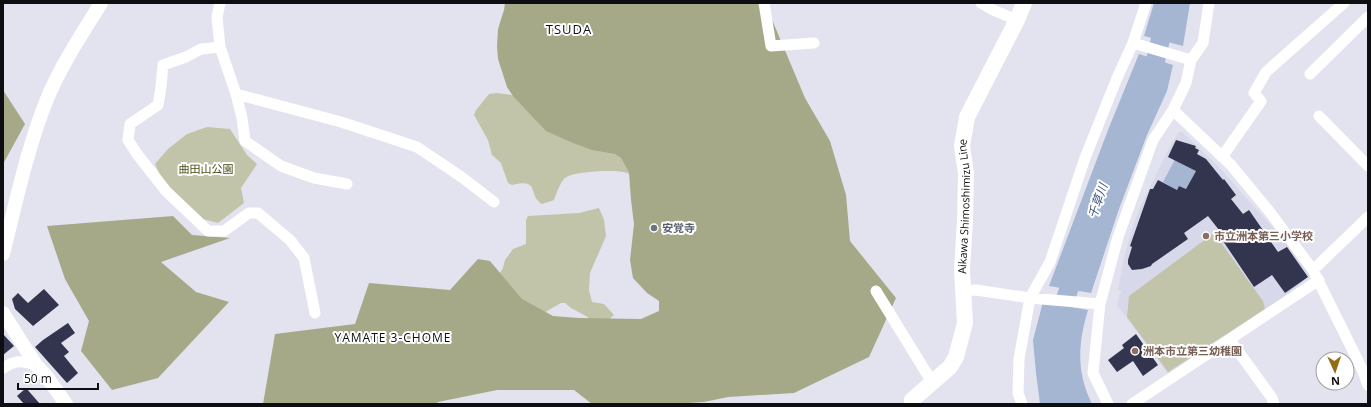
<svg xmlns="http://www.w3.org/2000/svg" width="1371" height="407" font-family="'Open Sans','Noto Sans JP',sans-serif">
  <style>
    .built { fill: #d7d9eb }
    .green { fill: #c2c4a9 }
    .forest { fill: #a6a988 }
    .water { fill: #a5b6d3 }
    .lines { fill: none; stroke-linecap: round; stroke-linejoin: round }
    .river { stroke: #a5b6d3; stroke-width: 19 }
    .building { fill: #33344e }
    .minor { stroke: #fff; stroke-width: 11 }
    .tertiary { stroke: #fff; stroke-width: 14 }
    .secondary { stroke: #fff; stroke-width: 16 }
    .worship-dot { fill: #6b7280; stroke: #fff; stroke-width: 1.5 }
    .education-dot { fill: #8d6e63; stroke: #fff; stroke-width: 1.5 }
    .labels { text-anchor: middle; stroke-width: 4; stroke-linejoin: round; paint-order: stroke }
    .park-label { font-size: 11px; fill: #4a4b13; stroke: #fff }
    .street-label { font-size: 11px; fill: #0d0e11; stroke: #fff }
    .worship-label { font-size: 11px; font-weight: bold; fill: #5b616d; stroke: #fff; text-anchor: start }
    .education-label { font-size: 11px; font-weight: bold; fill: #785e54; stroke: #fff; text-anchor: start }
    .water-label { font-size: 12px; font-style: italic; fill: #3a517b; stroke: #fff }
    .neighbourhood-label { font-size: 12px; letter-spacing: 1px; fill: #0d0e11; stroke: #fff }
    .quarter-label { font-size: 13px; letter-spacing: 1px; fill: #0d0e11; stroke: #fff }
  </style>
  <rect width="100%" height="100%" fill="#e2e3ee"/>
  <path class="built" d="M1179,132h3l35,33 83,93 11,17 -38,32 -105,67 -51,-69 4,-14 -3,-1 6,-33 13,-43 31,-64z"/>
  <path class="green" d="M497,93l94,13 46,74c-3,-2 -7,-6 -10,-7 -9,-4 -54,-2 -62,5 -4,3 -9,16 -11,22l-12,4c-15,-9 -1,-26 -30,-19l-4,-2 -7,-20 -9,-8 -4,-15 -14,-25 2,-5 13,-16z
    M207,127l23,2 17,26 10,9 -16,24 3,15 -26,20 -15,-4 -39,-36 -9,-19 13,-15 19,-15z
    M599,208l5,12 2,16 -16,37 -1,17 3,12 12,2 10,11 -14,12 -14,-11 -15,-8 -6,-5h-4l-26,15 -42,-33 10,-17 2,-8 8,-11 13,-5v-24l2,-4 51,-3z
    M1214,233l49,68 2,8 -97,63 -41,-55 2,-21z"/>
  <path class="forest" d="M505,3h260l40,95 25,43 16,54 4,46 46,57 -27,59 -75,36 -66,4 -24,5 -32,2h-80l-18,-14h-77l-59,12 -2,2h-173l12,-70 80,-10 14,-41 81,7 28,-31 12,2 32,38 31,17 26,2 62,1 18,-8v-10l-12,-8 -14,-15 -3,-18 4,-36 -3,-24 -2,-28 -8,-14 -6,-4 -23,-4 -19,-7 -27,-12 -33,-35 -6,-9 -9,-28 -1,-13 1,-17 6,-19z
    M3,90l22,34 -22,40z
    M173,216l19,19 38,3 -69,24 35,30 33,10 -71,76 -46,12 -31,-39 8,-30 -24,-42 -18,-53z"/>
  <path class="water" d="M1154,3h36l-7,43 -39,-10z
    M1139,54l34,11 -6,26 -20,44 -28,74 -28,84 -42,-7 59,-156z
    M1181,148l15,23 -10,18 -7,-3 -2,4 -14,-8z
    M1043,302l45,8c-10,33 -12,62 4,94h-52l-4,-31 -3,-33z"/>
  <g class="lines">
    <path class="river" d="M1148,83l5,-12 16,-68
      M1059,320l17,-54"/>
  </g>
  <path class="building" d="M1176,140l20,6 -1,2 4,2 -2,4 9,5 17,21 1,-1 12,16 -5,4 12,15 6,-4 29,42 9,-5 21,30 -23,16 -13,-18 -18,12 -37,-55 2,-2 -11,-14 -24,17 4,6 -36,25 -1,2 -9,3 -10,1 -4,-6v-4l4,-13 -2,-1 20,-57h3l5,-9 19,10 2,-4 7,3 10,-18 -28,-14z
    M44,289l15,16 -26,21 -18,-17 -3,-10 6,-6 10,10z
    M68,323l7,10 -14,10 8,9 -5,4 14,17 -11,10 -32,-36 8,-7z
    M3,334l11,12 -11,9z
    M1136,334l22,31 -15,11 -10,-15 -16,11 -9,-12 16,-12 -2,-3z
    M26,388l14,16h-16l-7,-8z"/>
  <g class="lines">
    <path class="minor" d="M220,3l-3,14 3,30 16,47 6,24 3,23 36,25 33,12 33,6
      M764,3l7,43 43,-3
      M981,3l12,7 24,10
      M1133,43l58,17
      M220,47l-19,2 -15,8 -23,8 -2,22 -3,18 -28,19 -2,16 9,14 29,37 42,40h16l25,-18h9l32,27 14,18 11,55
      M1310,74l58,-57
      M236,94l105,28 76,25 46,31 31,24
      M1173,110l58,55 38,46 44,59 49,99 6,16
      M1319,116l49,50
      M1222,157l39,-56 -7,-8 12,-21 78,-69
      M1313,270l55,-53
      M876,291l56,91
      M963,291l13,-1 54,8 70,6
      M1230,340l42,58 2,6
      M3,368c14,-9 18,-7 33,-3
      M1022,404l-4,-11 1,-34 11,-61 20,-36 35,-104 32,-80 16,-35 13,-40
      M1108,404l-15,-31 7,-69 18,-67 35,-97 20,-30 13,-27 5,-23 12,-17 6,-40
      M1132,404l187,-124"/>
    <path class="tertiary" d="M3,254c13,-52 24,-105 44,-155 14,-34 35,-65 54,-96
      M3,313l33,52 11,12 19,27"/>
    <path class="secondary" id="s1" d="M912,404v-4l38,-33 6,-10 9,-34 -3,-53 3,-50 1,-47 -4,-27 5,-29 50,-97 7,-17"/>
  </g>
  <circle class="worship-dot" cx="654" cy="228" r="4"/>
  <g class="education-dot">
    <circle cx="1206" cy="236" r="4"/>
    <circle cx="1135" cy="351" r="4"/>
  </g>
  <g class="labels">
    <g class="park-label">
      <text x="206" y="173">曲田山公園</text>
    </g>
    <g class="street-label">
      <text dy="4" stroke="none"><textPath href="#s1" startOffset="218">Aikawa Shimoshimizu Line</textPath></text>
    </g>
    <g class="worship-label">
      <text x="662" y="232">安覚寺</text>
    </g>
    <g class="education-label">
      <text x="1214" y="240">市立洲本第三小学校</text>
      <text x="1143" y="355">洲本市立第三幼稚園</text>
    </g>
    <g class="water-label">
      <text transform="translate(1098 201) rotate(-71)" y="4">千草川</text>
    </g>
    <g class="neighbourhood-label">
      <text x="393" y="342">YAMATE 3-CHOME</text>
    </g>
    <g class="quarter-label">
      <text x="569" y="34">TSUDA</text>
    </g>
  </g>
  <rect width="1371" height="407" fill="none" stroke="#0d0e11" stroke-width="8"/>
  <g transform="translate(1335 371) rotate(177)"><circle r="19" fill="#ffffff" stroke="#9e9fa0"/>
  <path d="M0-3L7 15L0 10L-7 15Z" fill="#956c16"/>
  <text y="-6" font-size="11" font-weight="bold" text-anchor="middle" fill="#0d0e11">N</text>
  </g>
  <path d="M18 383v6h80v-6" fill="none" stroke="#0d0e11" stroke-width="2"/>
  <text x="24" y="383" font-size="12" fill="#0d0e11" stroke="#ffffff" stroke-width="3" paint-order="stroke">50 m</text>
</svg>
